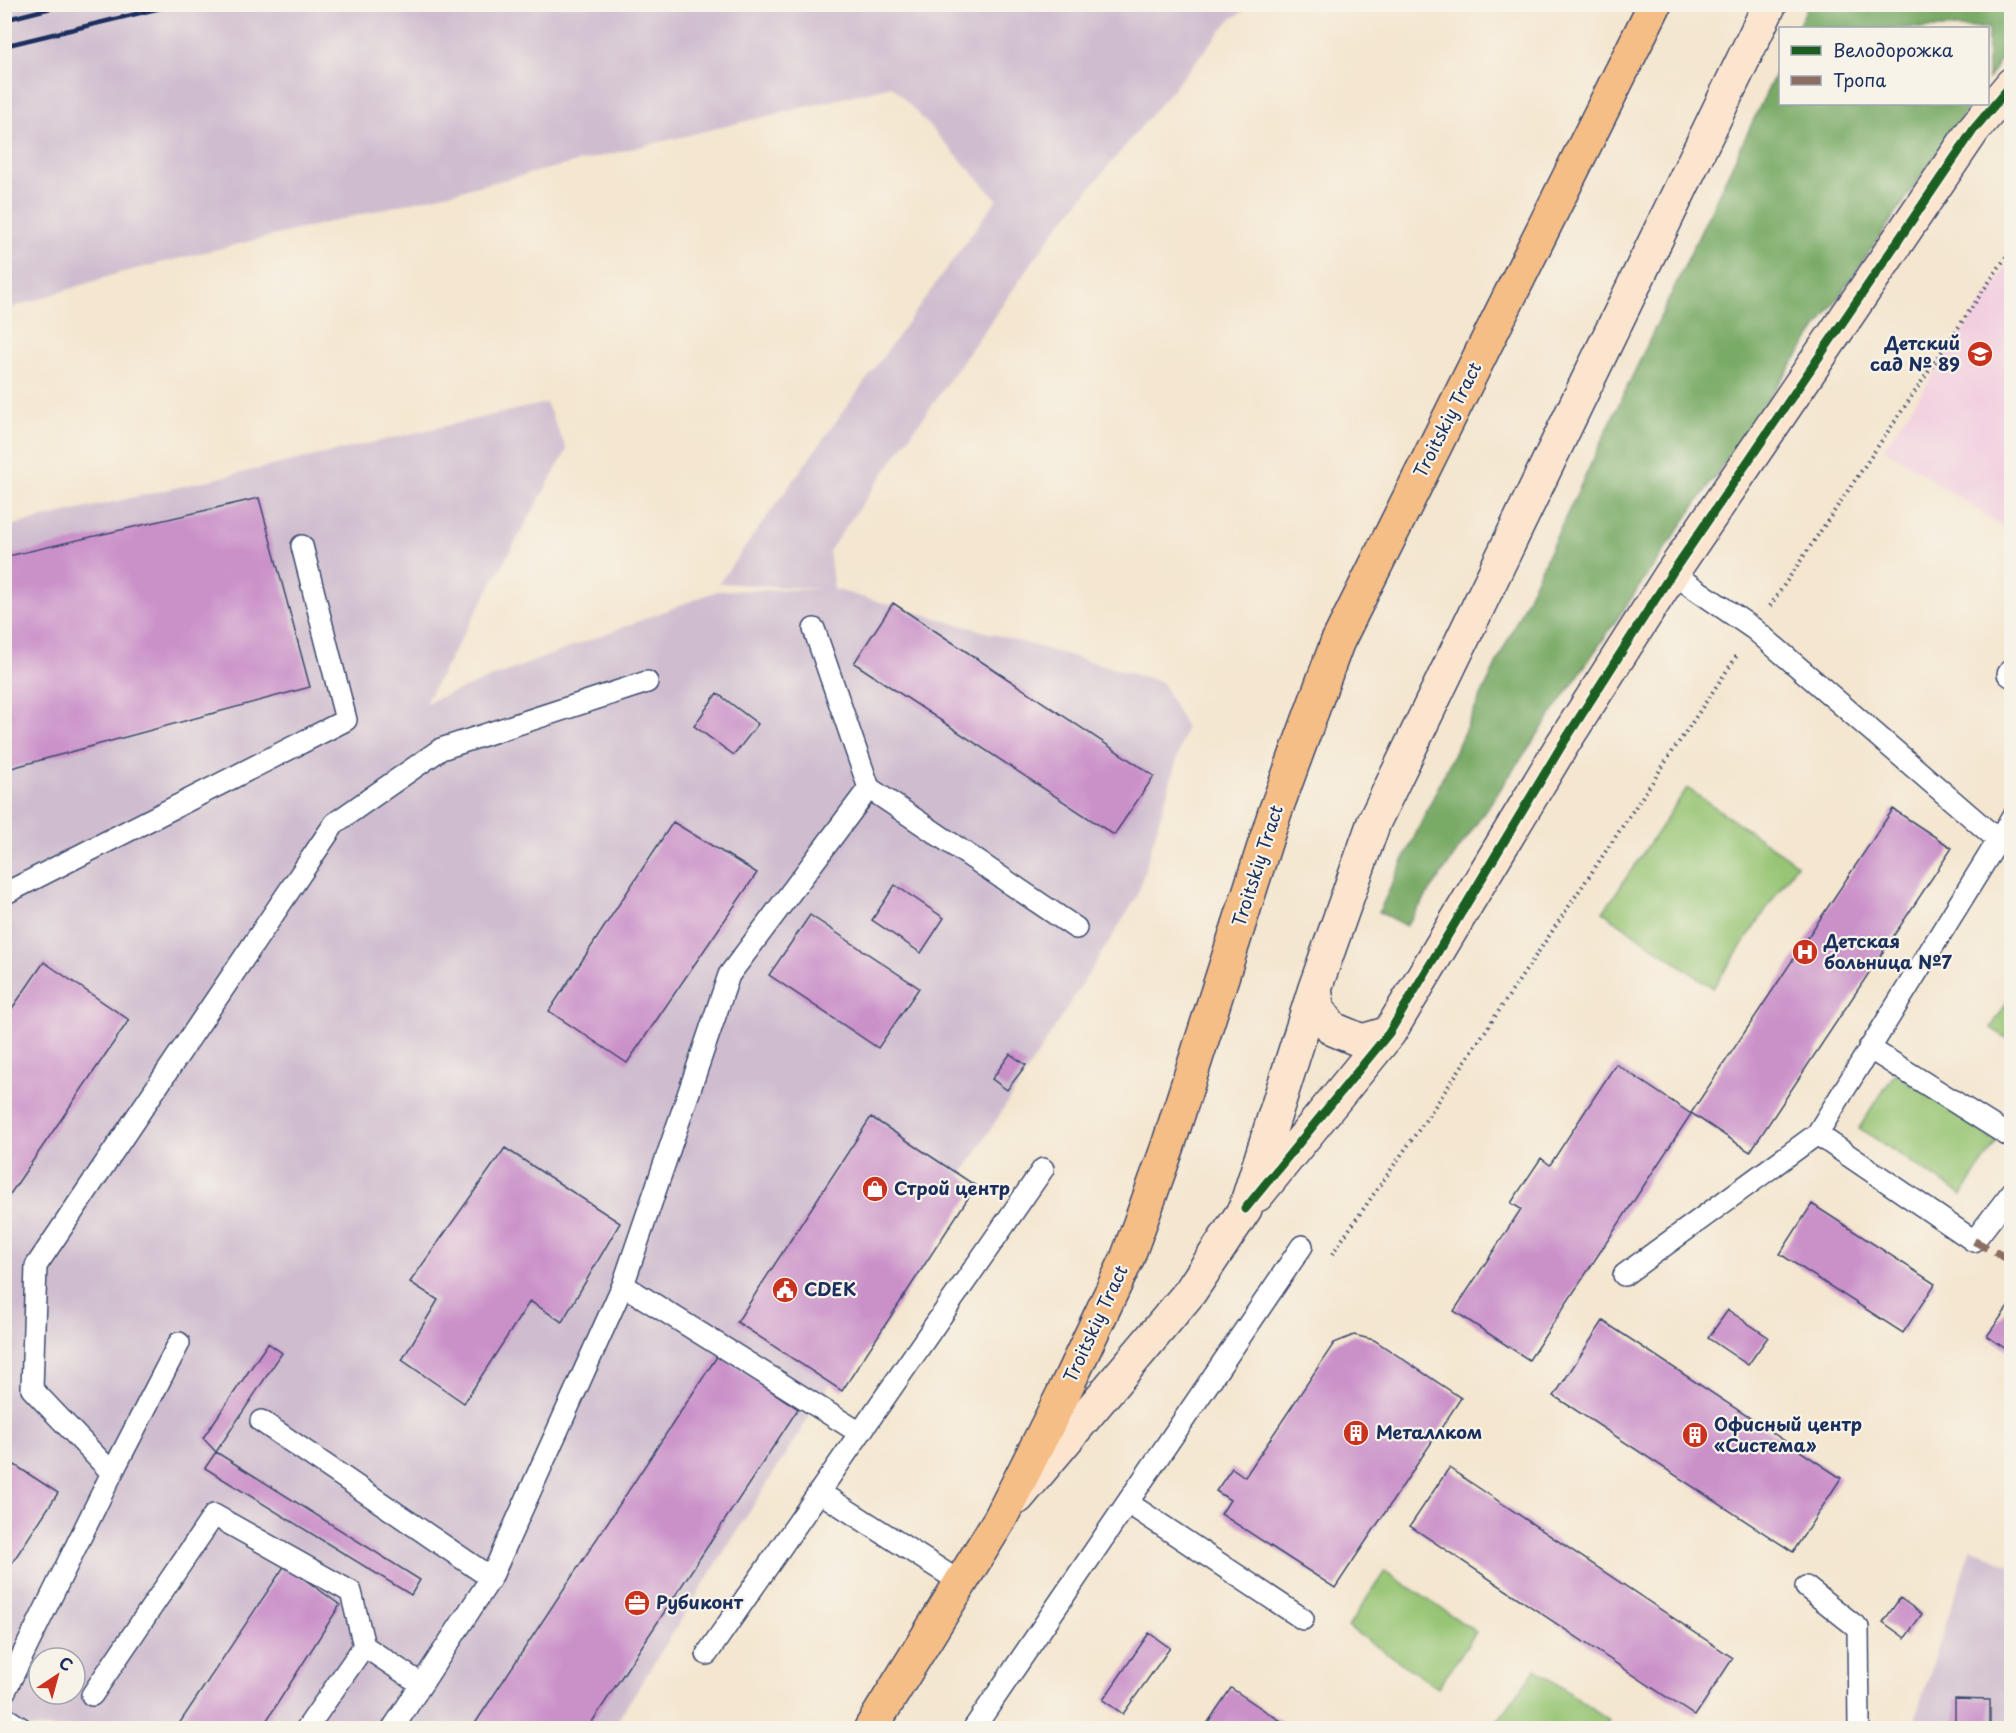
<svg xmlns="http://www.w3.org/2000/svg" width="2016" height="1733" font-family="'Playpen Sans',sans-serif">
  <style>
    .built { fill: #f2cfe0 }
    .industrial { fill: #cfbdcf; fill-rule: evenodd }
    .green { fill: #97c574; stroke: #597a69; stroke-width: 1.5 }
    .forest { fill: #79aa66; stroke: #4a6c62; stroke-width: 1.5 }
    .building { fill: #ca91c9 }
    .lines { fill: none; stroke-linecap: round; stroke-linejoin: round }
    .lane-casing { stroke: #3c4a6f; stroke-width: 24 }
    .secondary-casing { stroke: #3c4a6f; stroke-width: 36 }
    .primary-casing { stroke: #3c4a6f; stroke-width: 36 }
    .path { stroke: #3c4a6f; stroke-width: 4; stroke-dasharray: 1.5 4.5; stroke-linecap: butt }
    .lane { stroke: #fff; stroke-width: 21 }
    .secondary { stroke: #fbe5cf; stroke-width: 33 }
    .primary { stroke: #f6be87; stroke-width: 33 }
    .rail { stroke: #1b2f5e; stroke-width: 4.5 }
    .quiet { stroke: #8d6e63; stroke-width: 8; stroke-dasharray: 15 8; stroke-linecap: butt }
    .cycleway-casing { stroke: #f7f3e8; stroke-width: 13 }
    .cycleway { stroke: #1b5e20; stroke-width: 9 }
    .labels { text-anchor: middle; stroke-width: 4.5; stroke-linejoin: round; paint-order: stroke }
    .poi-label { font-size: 18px; font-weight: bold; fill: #1b2f5e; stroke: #f7f3e8; text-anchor: start }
    .street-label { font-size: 18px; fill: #1b2f5e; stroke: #f7f3e8 }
  </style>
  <rect width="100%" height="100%" fill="#f7f3e8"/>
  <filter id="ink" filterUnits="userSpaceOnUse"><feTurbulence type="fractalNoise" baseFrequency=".0167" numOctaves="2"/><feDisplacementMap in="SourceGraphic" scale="12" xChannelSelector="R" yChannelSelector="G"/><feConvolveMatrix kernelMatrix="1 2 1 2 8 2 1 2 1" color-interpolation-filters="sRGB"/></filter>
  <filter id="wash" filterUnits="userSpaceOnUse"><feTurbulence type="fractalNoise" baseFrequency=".008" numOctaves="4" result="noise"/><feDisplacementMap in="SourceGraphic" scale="24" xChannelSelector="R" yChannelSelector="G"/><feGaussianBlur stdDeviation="1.35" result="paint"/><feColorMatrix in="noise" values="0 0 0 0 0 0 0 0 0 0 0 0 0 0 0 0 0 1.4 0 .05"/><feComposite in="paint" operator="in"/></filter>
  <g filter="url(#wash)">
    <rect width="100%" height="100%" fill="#f4e6cf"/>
    <path class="built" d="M2011,260v272l-127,-84z"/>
    <path class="industrial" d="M5,5h1248l-23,15 -175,210 -226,321 5,38 328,93 24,46 -49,169 -524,831h-608l-1,-1201 542,-124 21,47 -142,253 292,-112 104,-2 -102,-6 278,-384 -105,-113 -773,187 -114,37zM39,1658h36v36h-36z
      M1971,1547l40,20v161h-99z"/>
    <path class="green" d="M1687,788l110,76 -84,124 -110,-76z
      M2011,995l1,46h-1l-20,-13z
      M1895,1073l102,68 -35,54 -103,-67z
      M1385,1571l91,61 -38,56 -90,-61z
      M1536,1669l73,52 -5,7h-97l-10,-6z"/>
    <path class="forest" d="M1809,4l202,1v38l-23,36v-51h-191z
      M1780,64v40h191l-565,822 -27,-14z"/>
    <g id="blocks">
      <path class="building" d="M259,498l51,189 -306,83v-213z
        M893,603l261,173 -40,59 -260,-172z
        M717,693l41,31 -24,31 -40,-29z
        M1893,809l59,39 -202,304 -59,-39z
        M673,822l84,51 -130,190 -78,-52z
        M895,885l49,33 -23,35 -49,-33z
        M810,915l109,73 -41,60 -109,-73z
        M44,962l85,58 -125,183v-183z
        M1010,1054l16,11 -19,25 -15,-11z
        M1616,1064l75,50 -162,246 -75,-49 67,-102 -10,-6 30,-45 9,7z
        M871,1117l105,69 -134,205 -105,-69z
        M505,1148l115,75 -58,99 -32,-21 -66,102 -62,-43 36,-60 -28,-18z
        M1812,1204l123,80 -32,49 -123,-79z
        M2008,1307l4,3v43l-25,-17z
        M1728,1310l40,27 -20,28 -40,-27z
        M1603,1321l238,157 -48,74 -239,-156z
        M1354,1335l20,5 87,58 -126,190 -114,-74 9,-14 -14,-9 16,-23 13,9 89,-134z
        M268,1343l14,10 -66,99 204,128 -9,15 -206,-127 11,-16 -13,-14z
        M718,1355l80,54 -210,319h-116z
        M4,1458l54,35 -46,70 -8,-6z
        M1449,1468l284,190 -38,58 -285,-190z
        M285,1565l55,40 -78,123h-77l-6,-4z
        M1900,1598l22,16 -17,24 -22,-16z
        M1149,1633l21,15 -47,66 -20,-14z
        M1231,1688l42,28 19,12h-88z
        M1955,1699l35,1v28h-35z"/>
    </g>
  </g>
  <g filter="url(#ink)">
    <use href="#blocks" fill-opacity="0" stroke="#3c4a6f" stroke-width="1.5"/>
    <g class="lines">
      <g class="lane-casing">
        <path id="lane" d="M1672,573l82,56 244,211
          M814,629l55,159 207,140
          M2012,668l-4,6 4,3
          M4,894l342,-174 -44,-174
          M1869,1048l143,90
          M1817,1134l157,107 38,-49
          M1624,1275l193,-141 195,-316
          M623,1285l237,148
          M261,1421l230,157
          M112,1473l67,-130
          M819,1492l141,90
          M1128,1503l175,116
          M1806,1587l52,41 1,100
          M707,1654l336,-485
          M4,1693l108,-220 -80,-84 4,-123 299,-443 106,-74 206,-67
          M92,1695l122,-180 137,77 13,54 57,38
          M4,1717l17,11
          M307,1728l57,-82
          M393,1728l98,-150 132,-293 106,-310 140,-187
          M974,1728l328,-482"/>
      </g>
      <g class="secondary-casing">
        <path id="secondary" d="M1315,988l3,21 15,20 29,12 27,-8
          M1257,1195l132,-162 173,-288 110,-172 302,-444 38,-45
          M1018,1497l172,-205 55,-83 70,-221 59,-166 396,-818"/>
      </g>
      <g class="primary-casing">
        <path id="primary" d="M871,1728l129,-209 65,-129 62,-131 40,-110 108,-337 62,-169 318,-639"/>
      </g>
      <path class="path" d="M1770,606l242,-358
        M1332,1254l95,-136 311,-464"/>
      <use href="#lane" class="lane"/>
      <use href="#secondary" class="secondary"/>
      <use href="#primary" class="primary"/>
      <path class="rail" d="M4,20l63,-16
        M4,46l173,-42"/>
      <path class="quiet" d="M1974,1241l38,20"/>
      <g class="cycleway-casing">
        <path id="cycleway" d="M1245,1209l144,-176 173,-288 110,-172 302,-444 38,-45"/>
      </g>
      <use href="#cycleway" class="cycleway"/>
    </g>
  </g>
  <defs>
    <g id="school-disc" transform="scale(1.35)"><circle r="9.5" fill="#c8321e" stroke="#f7f3e8"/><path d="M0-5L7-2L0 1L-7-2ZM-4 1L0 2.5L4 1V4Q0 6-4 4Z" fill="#fff"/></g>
    <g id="hospital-disc" transform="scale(1.35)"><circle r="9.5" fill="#c8321e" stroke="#f7f3e8"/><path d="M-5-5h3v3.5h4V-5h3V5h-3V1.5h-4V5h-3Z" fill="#fff"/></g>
    <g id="shop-disc" transform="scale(1.35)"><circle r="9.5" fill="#c8321e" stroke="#f7f3e8"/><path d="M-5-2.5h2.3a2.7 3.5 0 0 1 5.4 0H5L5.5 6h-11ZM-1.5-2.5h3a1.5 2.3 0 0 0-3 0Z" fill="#fff"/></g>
    <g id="civic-disc" transform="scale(1.35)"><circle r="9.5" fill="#c8321e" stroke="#f7f3e8"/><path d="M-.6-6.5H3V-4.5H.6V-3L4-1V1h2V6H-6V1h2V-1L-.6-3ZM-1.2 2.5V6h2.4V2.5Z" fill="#fff"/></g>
    <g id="building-disc" transform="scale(1.35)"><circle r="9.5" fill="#c8321e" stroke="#f7f3e8"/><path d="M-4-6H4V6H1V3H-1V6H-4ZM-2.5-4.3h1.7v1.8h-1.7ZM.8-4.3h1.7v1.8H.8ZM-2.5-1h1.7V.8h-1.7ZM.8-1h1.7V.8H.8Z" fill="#fff"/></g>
    <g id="office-disc" transform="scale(1.35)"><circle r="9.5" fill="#c8321e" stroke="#f7f3e8"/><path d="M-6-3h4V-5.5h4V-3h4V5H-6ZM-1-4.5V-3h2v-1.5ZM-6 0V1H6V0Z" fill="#fff"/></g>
  </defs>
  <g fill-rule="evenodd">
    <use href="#school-disc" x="1980" y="354"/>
    <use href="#hospital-disc" x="1805" y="952"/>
    <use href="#shop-disc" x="875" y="1189"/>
    <use href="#civic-disc" x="785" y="1290"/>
    <use href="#building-disc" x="1356" y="1433"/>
    <use href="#building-disc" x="1695" y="1435"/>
    <use href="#office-disc" x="637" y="1603"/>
  </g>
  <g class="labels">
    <g class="poi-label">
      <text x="1960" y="350" text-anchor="end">Детский<tspan x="1960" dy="21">сад № 89</tspan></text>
      <text x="1824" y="948">Детская<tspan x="1824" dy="21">больница №7</tspan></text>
      <text x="894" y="1195">Строй центр</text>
      <text x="804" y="1296">CDEK</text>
      <text x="1714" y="1431">Офисный центр<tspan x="1714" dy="21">«Система»</tspan></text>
      <text x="1376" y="1439">Металлком</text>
      <text x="656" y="1609">Рубиконт</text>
    </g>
    <g class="street-label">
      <text transform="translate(1448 420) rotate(-63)" y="6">Troitskiy Tract</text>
      <text transform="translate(1258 866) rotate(-72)" y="6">Troitskiy Tract</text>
      <text transform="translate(1096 1324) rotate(-65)" y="6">Troitskiy Tract</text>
    </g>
  </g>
  <rect width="2016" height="1733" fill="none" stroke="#f7f3e8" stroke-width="24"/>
  <rect x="1779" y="27" width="210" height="78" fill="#f7f3e8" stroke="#9fa5b1" stroke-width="1.5"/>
  <rect x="1791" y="46" width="30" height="9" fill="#1b5e20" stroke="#9fa5b1" stroke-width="1.5"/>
  <text x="1833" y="57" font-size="18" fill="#1b2f5e">Велодорожка</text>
  <rect x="1791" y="76" width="30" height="9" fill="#8d6e63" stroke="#9fa5b1" stroke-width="1.5"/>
  <text x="1833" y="87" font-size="18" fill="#1b2f5e">Тропа</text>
  <g transform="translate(57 1676) rotate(36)"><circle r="28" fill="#f7f3e8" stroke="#9fa5b1" stroke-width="1.5"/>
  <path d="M0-4.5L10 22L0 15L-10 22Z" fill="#c8321e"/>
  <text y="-9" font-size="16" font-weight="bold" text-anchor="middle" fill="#1b2f5e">С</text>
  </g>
</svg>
